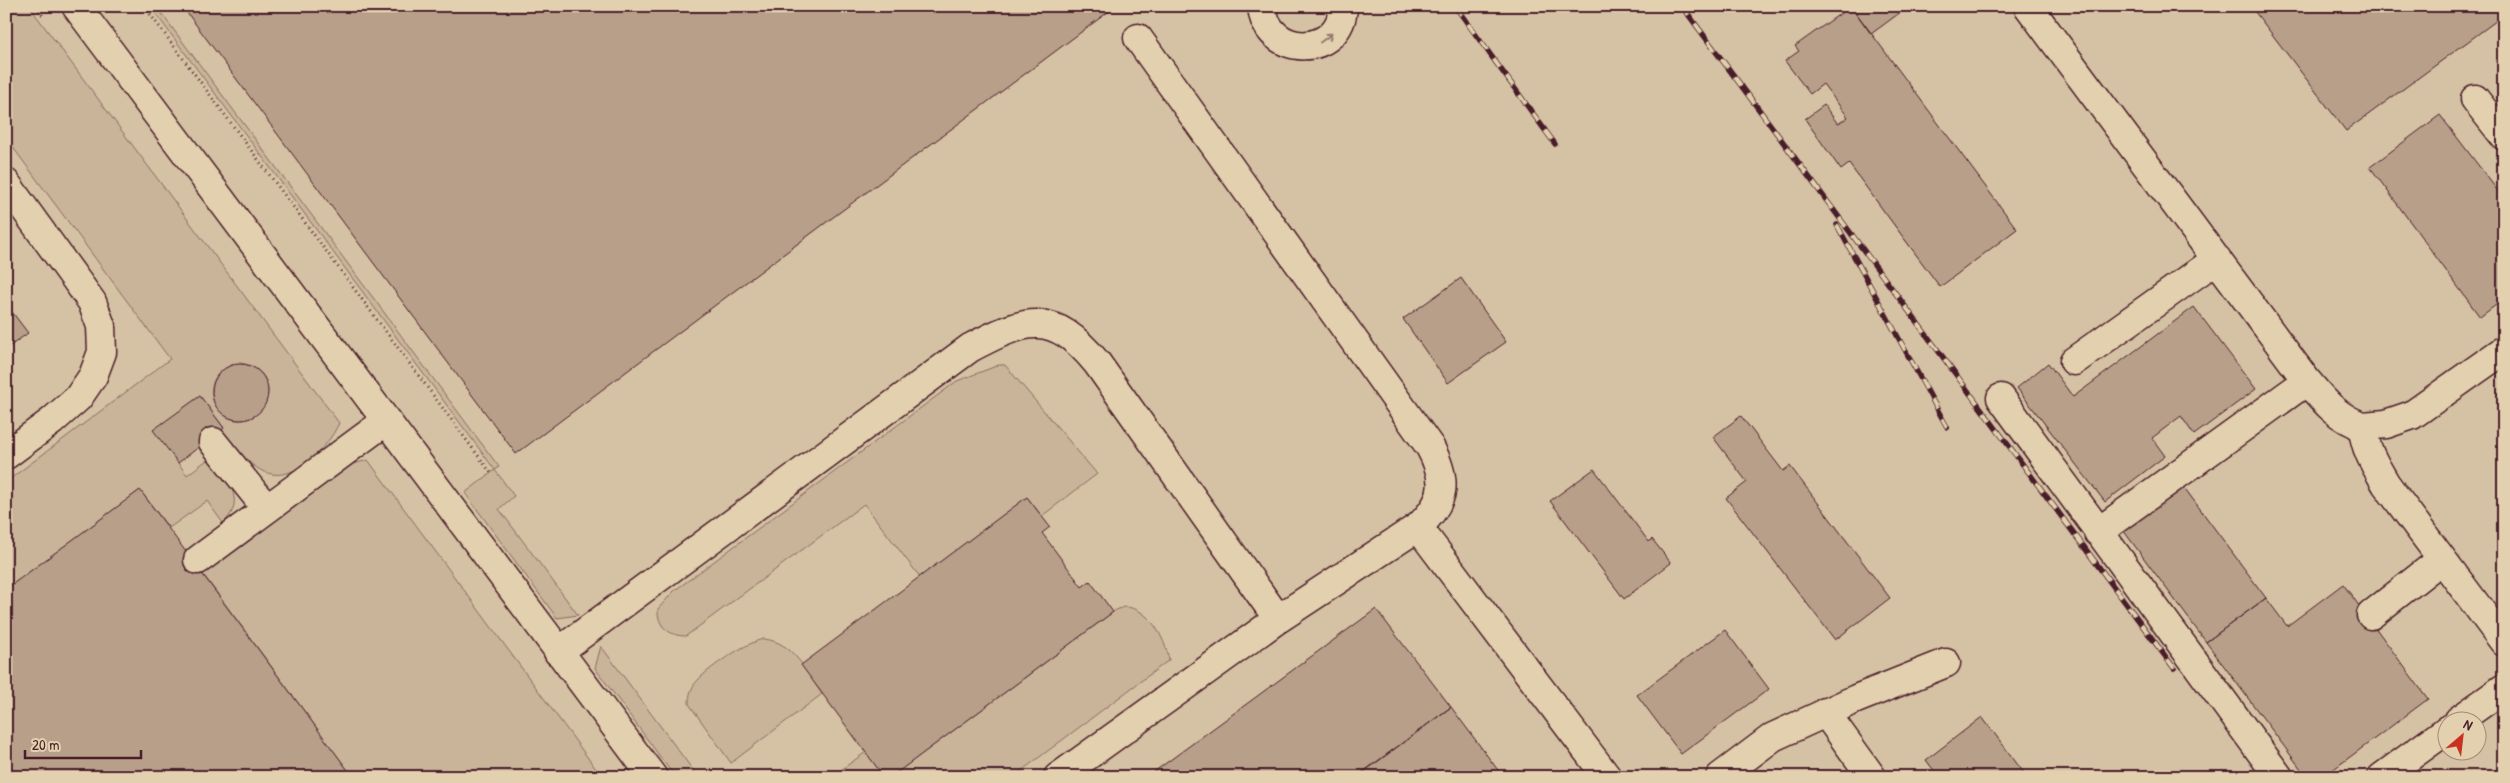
<svg xmlns="http://www.w3.org/2000/svg" width="2510" height="783" font-family="'Patrick Hand',sans-serif">
  <style>
    .built { fill: #d5c1a3; fill-rule: evenodd }
    .green { fill: #c9b499; stroke: #8a6a62; fill-rule: evenodd }
    .building { fill: #b89f8a; stroke: #4a1f2b }
    .lines { fill: none; stroke-linecap: round; stroke-linejoin: round }
    .minor-casing { stroke: #4a1f2b; stroke-width: 31 }
    .path { stroke: #4a1f2b; stroke-width: 3; stroke-dasharray: 1 4; stroke-linecap: butt }
    .minor { stroke: #e2d0ae; stroke-width: 28 }
    .rail-casing { stroke: #4a1f2b; stroke-width: 5.5 }
    .rail { stroke: #e2d0ae; stroke-width: 4; stroke-dasharray: 11; stroke-linecap: butt }
    .oneway { stroke: #96786c }
  </style>
  <rect width="100%" height="100%" fill="#e2d0ae"/>
  <filter id="ink" filterUnits="userSpaceOnUse"><feTurbulence type="fractalNoise" baseFrequency=".02" numOctaves="2"/><feDisplacementMap in="SourceGraphic" scale="10" xChannelSelector="R" yChannelSelector="G"/><feConvolveMatrix kernelMatrix="1 2 1 2 8 2 1 2 1" color-interpolation-filters="sRGB"/></filter>
  <g filter="url(#ink)">
    <path class="built" d="M6,6h2498v771h-2498zM2448,720h30v30h-30z"/>
    <path class="green" d="M6,6h23l310,417c-7,15 -16,25 -28,36 -41,35 -64,4 -89,-29l2,-2 -24,-32 -46,34 33,45 24,-18c15,20 37,44 12,66l-16,-22 -38,27 -29,-38 -134,99v-107l164,-123 -164,-221zM237,363c16,0 31,11 31,28 0,9 -4,18 -11,23 -35,26 -71,-36 -20,-51z
      M150,6h6l343,461 -4,3 19,26 -15,13 79,106 -21,3 -92,-125 30,-23z
      M999,365h6l92,109 -55,42 -15,-19 -107,80 -56,-73 -178,132c-17,0 -29,-10 -28,-27l16,-18 283,-210z
      M368,460l234,317h-249l-150,-203 146,-109z
      M1124,607c25,0 41,31 45,53l-156,117h-122l225,-167z
      M764,639c30,3 42,33 58,55l-91,69 -42,-59c0,-9 2,-17 9,-24 13,-14 49,-38 66,-41z
      M601,646l97,131h-23l-80,-109z
      M866,752l18,25h-53z"/>
    <path class="building" d="M182,6h934l-600,448z
      M1851,6l166,223 -77,58 -91,-123 -8,6 -36,-51 19,-14 14,19 10,-7 -25,-33 -13,10 -25,-33 14,-10 -4,-5z
      M1851,6h58l-38,28z
      M2263,6h239l2,9 -158,116 -91,-119z
      M2440,115l64,84v100l-24,18 -110,-150z
      M1461,278l45,64 -58,41 -45,-64z
      M6,304l22,29 -22,16z
      M2194,307l62,82 -62,46 -13,-19 -29,22 13,18 -60,46 -88,-114 31,-25 25,34z
      M212 392a28 28 0 1 1 56 0a28 28 0 1 1-56 0Z
      M200,396l24,32 -46,35 -25,-33z
      M1741,416l42,55 7,-5 100,132 -55,42 -109,-142 21,-16 -34,-45z
      M1594,469l55,73 3,-3 19,24 -47,36 -74,-98z
      M2183,486l83,112 -60,44 -83,-112z
      M140,490l213,287h-347v-188z
      M1027,497l23,30 -8,6 40,54 8,-6 23,31 -222,165h-7l-83,-112z
      M2343,584l85,115 -105,78h-16l-101,-135 60,-44 21,28z
      M1376,609l75,98 -95,70h-209z
      M1725,630l44,59 -88,65 -44,-59z
      M1451,707l52,70h-146z
      M1982,717l45,60h-88l-13,-17z"/>
    <g class="lines">
      <g class="minor-casing">
        <path id="minor" d="M76,6l577,771
          M1262,6c4,53 80,52 81,0
          M2028,6l279,375c16,19 30,37 56,45 1,22 12,39 23,58l118,158
          M1138,38l292,409c18,34 16,54 -12,80l189,250
          M2475,99l29,37
          M6,183l86,119 9,24 1,26 -9,24 -15,22 -26,23 -46,34
          M2074,361l143,-102
          M2001,398l278,379
          M2363,426l23,-2 26,-9 92,-65
          M213,442l54,67
          M2098,532l209,-151
          M198,560l188,-139
          M2371,615l71,-56
          M558,652l412,-304c57,-30 82,-39 127,15l181,256
          M1825,712l47,65
          M2459,720l45,-32
          M1058,777l220,-158 140,-92
          M1720,777l53,-40 83,-38 90,-36
          M2382,777l66,-48"/>
      </g>
      <path class="path" d="M36,6l7,10
        M144,6l347,467"/>
      <use href="#minor" class="minor"/>
      <g class="rail-casing">
        <path id="rail" d="M1455,6l100,138
          M1682,6l492,662
          M1837,225l110,202"/>
      </g>
      <use href="#rail" class="rail"/>
    </g>
    <defs><path id="oneway-shaft" d="M-6 0H5M1.5-3L5.5 0L1.5 3" fill="none" stroke-width="1.6" stroke-linecap="round" stroke-linejoin="round" transform="scale(1.25)"/></defs>
    <use class="oneway" href="#oneway-shaft" transform="translate(1326 38) rotate(-37)"/>
  </g>
  <rect width="2510" height="783" fill="none" stroke="#e2d0ae" stroke-width="25"/>
  <rect x="12" y="12" width="2485" height="758" fill="none" stroke="#4a1f2b" stroke-width="2" filter="url(#ink)"/>
  <g transform="translate(2462 736) rotate(28)"><circle r="24" fill="#e2d0ae" stroke="#a5897a"/>
  <path d="M0-4L9 19L0 12L-9 19Z" fill="#c8321e"/>
  <text y="-8" font-size="14" font-weight="bold" text-anchor="middle" fill="#4a1f2b">N</text>
  </g>
  <path d="M25 750v8h116v-8" fill="none" stroke="#4a1f2b" stroke-width="2.5"/>
  <text x="32" y="750" font-size="15" fill="#4a1f2b" stroke="#e2d0ae" stroke-width="4" paint-order="stroke">20 m</text>
</svg>
